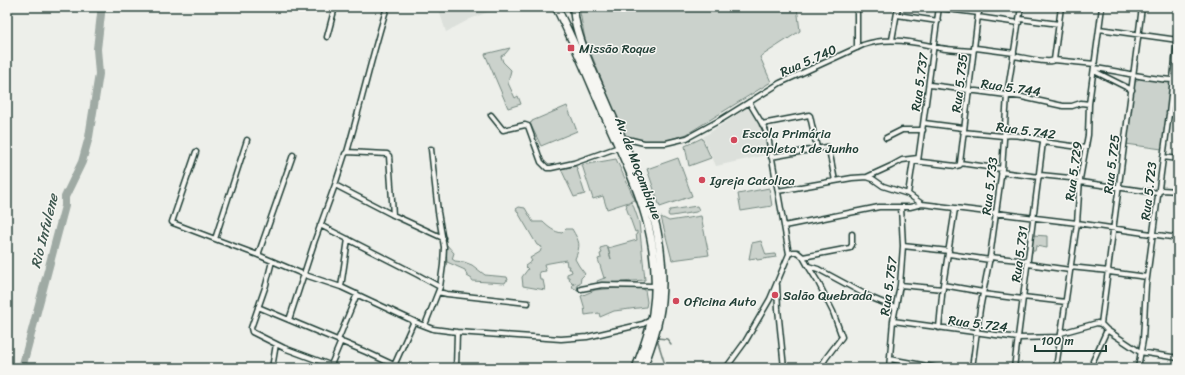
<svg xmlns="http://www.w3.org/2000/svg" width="1185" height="375" font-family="Sriracha,sans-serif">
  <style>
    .built { fill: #dce0db }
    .green { fill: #cbd2cc; stroke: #758880 }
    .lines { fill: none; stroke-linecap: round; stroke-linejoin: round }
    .stream { stroke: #6c7e77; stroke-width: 1.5 }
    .river { stroke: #9faaa4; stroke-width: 8 }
    .minor-casing { stroke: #1f3d34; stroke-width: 7 }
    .trunk-casing { stroke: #1f3d34; stroke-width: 10 }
    .minor { stroke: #f6f6f2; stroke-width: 4 }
    .trunk { stroke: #f6f6f2; stroke-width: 7 }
    .poi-dot { fill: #d1495b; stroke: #f6f6f2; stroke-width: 1.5 }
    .labels { text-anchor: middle; stroke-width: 3; stroke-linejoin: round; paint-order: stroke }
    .poi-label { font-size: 13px; fill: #1f3d34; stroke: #f6f6f2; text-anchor: start }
    .street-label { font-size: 13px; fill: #1f3d34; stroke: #f6f6f2 }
    .water-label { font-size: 14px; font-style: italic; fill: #3f5850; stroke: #f6f6f2 }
  </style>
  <rect width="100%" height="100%" fill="#edefea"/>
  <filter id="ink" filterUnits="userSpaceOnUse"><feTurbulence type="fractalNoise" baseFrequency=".025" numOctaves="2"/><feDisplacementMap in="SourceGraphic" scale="8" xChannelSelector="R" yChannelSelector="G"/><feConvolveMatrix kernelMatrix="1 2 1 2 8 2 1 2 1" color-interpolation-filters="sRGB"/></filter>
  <g filter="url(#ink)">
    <path class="built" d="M438,7h63l-31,12 -24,13z
      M747,108l10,11 9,24v12l-50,11 -13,-29z"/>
    <path class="green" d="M579,7h218l3,24 -40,26 11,25 -84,52 -22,7h-21l-19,-4 -40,-98z
      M510,48l-5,6 -4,2 2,6 8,8 -3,13 7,15 3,-2 3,8 -13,4 -23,-54z
      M1140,78l28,3 3,5 -9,63 -36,-5 8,-59 1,-3z
      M567,106l10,25 -36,15 -11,-23 2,-1v-1z
      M702,138l9,20 -22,8 -4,-20z
      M678,158l14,38 -32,11 -13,-38z
      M616,159l19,41 -28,9 -4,-13 -10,3 -11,-34z
      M576,166l9,28 -11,3 -13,-28z
      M769,188l3,18 -31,5 -3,-17z
      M632,202l7,20 6,58 -47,4 -1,-3 10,-4 -3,1 -6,-19 3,-1 -1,-4 2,-1 -2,-5 7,-2 4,13 -3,-11 29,-8 -1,-6h1v-3l-2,1 -9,-25 1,-1 -1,-2z
      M697,206l2,4 -3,2 -24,4h-3l-1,-2 2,-4z
      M519,207l6,1 8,14h10c5,5 11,10 19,11l4,-4h6c8,14 9,15 3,30l4,7 6,8 -4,4 -1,6 -3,1 1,5 -5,-2 -1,-3 4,-2 -4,1 -1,-3h-1l-1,-4h-2v-3l5,-2 -1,-3h-3l1,-3h-2l-1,-6 -22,4 2,7 -7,1 1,8h3l2,10 -22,-4 -1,-9 6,-8 -3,-3 7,-5 -2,-3 10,-6 2,-5 -5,-2 -21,-36z
      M701,216l8,39 -37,5 -11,-43 8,4z
      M1033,235l14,1v12l-11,-2 -1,5h-2l-2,3z
      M761,241l5,14 9,-1 1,3 -19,3 -1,-2 -7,1 3,-16z
      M446,244l8,9 -2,6 3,2 9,1 8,3 13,10 22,2 1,3 -2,1 -1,2 -33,-2v-2l-5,-3 -2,-6 -18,-8z
      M637,286l8,4 2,12 -1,5 -32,4 -14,6 -1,-4 -14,2 -1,-9 -3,-10 14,-6z"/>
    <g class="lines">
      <path class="stream" d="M657,338l10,1 4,5
        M657,339l9,29
        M656,342l5,-19"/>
      <path class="river" d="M22,368l43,-162v-9l17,-35 7,-25 10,-63 -2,-25 4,-35v-7"/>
      <g class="minor-casing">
        <path id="minor" d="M939,8l40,5
          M897,15l41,6
          M978,17l41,6
          M1020,19l39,5
          M1099,29l79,11
          M327,37l8,-30
          M892,40l6,-33
          M857,48v-41
          M1013,56c9,1 35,8 41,4l41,4
          M1054,60l7,-53
          M1094,68c27,3 51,11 79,12
          M1094,71l38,19
          M930,85l92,12 41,9h9l9,-3 8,1
          M749,102l15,25 4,9 21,118
          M1169,114h9
          M491,115l12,15 22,-5 3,1 13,36 6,6h4l23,-5 45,-16
          M924,123l39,5
          M762,124l47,-9 1,1 7,32
          M963,132l40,4c10,-3 30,2 41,4l-1,2 43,6
          M623,138l21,5h22l21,-5 35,-19 58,-36 83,-38c25,-9 52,-3 77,3 10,2 21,2 32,3l4,-3 38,5
          M886,138l16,-8h21
          M247,140l-32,99 43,16 47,20 36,12 79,37 13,5 24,3 104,7 26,-2 56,-13 8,-4
          M196,152l-24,70 1,1 42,16
          M347,152c14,-48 25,-97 40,-145
          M771,157l56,-10 2,2 6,32
          M1163,157l15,2
          M918,161l21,-154
          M960,163l19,-156
          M960,163l42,6
          M1001,172l38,5
          M1040,175l40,4
          M867,177l24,-11 11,-6 16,-2
          M1080,182l78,11 4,-3 16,1
          M335,185l58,30 50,23
          M778,191l74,-13 15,-1 6,2 10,7 25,8 14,10 155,19 101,15
          M908,194l5,-33 43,5 4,-1v-2
          M320,225l98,50 22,12
          M784,226l95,-19h31l12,-3
          M903,246l46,5
          M949,254l41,6
          M258,255l35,-100
          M803,257l47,-9 2,-3v-11
          M990,257l38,4
          M272,261l-6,24 -15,43 1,4 32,16 54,20
          M1028,264l42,6
          M808,266l10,16 15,30 9,25 -16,21 -6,10
          M1070,267l39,4
          M1109,272l38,5
          M777,285l1,24 6,59
          M900,285l43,4
          M943,285l40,7
          M341,287l7,-48
          M581,289l21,-4 52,1
          M438,292l9,2 81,9
          M983,294l40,5
          M1023,297l43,5
          M258,307l108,45 28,13 19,3 16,-1
          M289,320l26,-80 20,-55 10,-31 2,-2 40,2 2,2 4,59
          M893,321l125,17 42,-1
          M1101,324l41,-317
          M425,325l15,-38 3,-22 1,-18 -6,-35 -7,-63
          M939,328l4,-43 12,-76
          M1061,333l36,-10 4,1 6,6 33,22 38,6
          M338,340l19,-46
          M890,359l48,9
          M1093,361l14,-31
          M331,365l10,-24
          M272,368l4,-24
          M393,368l21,-47
          M456,368l1,-36
          M726,368l19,-26 25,-43 19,-45 4,-2h4l6,5 5,9 10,3 54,29 24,10
          M889,368l4,-47 7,-36 3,-39 -2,-39
          M972,368l8,-59 10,-52 12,-88 5,-74 14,-88
          M1014,368l29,-226
          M1056,368l21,-145 3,-44 8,-44 1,-31 13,-97
          M1138,368l5,-28 3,-55 23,-171 9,-81"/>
      </g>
      <g class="trunk-casing">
        <path id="trunk" d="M556,7c19,36 34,74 50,111 29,64 58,123 47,195 -3,19 -10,37 -17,55
          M574,7c-1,22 18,63 27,83 13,30 26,59 38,90 8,18 16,37 19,57 4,21 5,43 3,64 -2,23 -10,45 -18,67"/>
      </g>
      <use href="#minor" class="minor"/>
      <use href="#trunk" class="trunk"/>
    </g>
  </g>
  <g class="poi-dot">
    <rect x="567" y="44" width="8" height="8" rx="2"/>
    <circle cx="734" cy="140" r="4"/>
    <circle cx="702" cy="180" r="4"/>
    <circle cx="775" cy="295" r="4"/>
    <circle cx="676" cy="301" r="4"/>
  </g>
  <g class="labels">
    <g class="poi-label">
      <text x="579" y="53">Missão Roque</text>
      <text x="742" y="138">Escola Primária<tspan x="742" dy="15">Completa 1 de Junho</tspan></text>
      <text x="710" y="185">Igreja Catolica</text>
      <text x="783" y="300">Salão Quebrada</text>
      <text x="684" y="306">Oficina Auto</text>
    </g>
    <g class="street-label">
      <text transform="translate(808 60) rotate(-24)" y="5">Rua 5.740</text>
      <text transform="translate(919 82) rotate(-82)" y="5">Rua 5.737</text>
      <text transform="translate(959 83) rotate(-83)" y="5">Rua 5.735</text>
      <text transform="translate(1011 87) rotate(8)" y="5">Rua 5.744</text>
      <text transform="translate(1026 130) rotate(8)" y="5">Rua 5.742</text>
      <text transform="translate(1111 164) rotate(-83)" y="5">Rua 5.725</text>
      <text transform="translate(639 168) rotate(69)" y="5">Av. de Moçambique</text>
      <text transform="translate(1073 171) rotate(-82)" y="5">Rua 5.729</text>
      <text transform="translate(989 186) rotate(-83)" y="5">Rua 5.733</text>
      <text transform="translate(1148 191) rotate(-83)" y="5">Rua 5.723</text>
      <text transform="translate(1019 254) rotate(-82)" y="5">Rua 5.731</text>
      <text transform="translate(888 286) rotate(-82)" y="5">Rua 5.757</text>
      <text transform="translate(978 323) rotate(7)" y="5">Rua 5.724</text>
    </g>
    <g class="water-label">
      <text transform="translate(44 231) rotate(-76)" y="5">Rio Infulene</text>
    </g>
  </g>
  <rect width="1185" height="375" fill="none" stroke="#f6f6f2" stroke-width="24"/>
  <rect x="12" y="12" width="1161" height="351" fill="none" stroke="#1f3d34" stroke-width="1.5" filter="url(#ink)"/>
  <path d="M1035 345v6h71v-6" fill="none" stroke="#1f3d34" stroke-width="2"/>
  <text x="1041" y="345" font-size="12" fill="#1f3d34" stroke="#f6f6f2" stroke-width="3" paint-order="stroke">100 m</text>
</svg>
